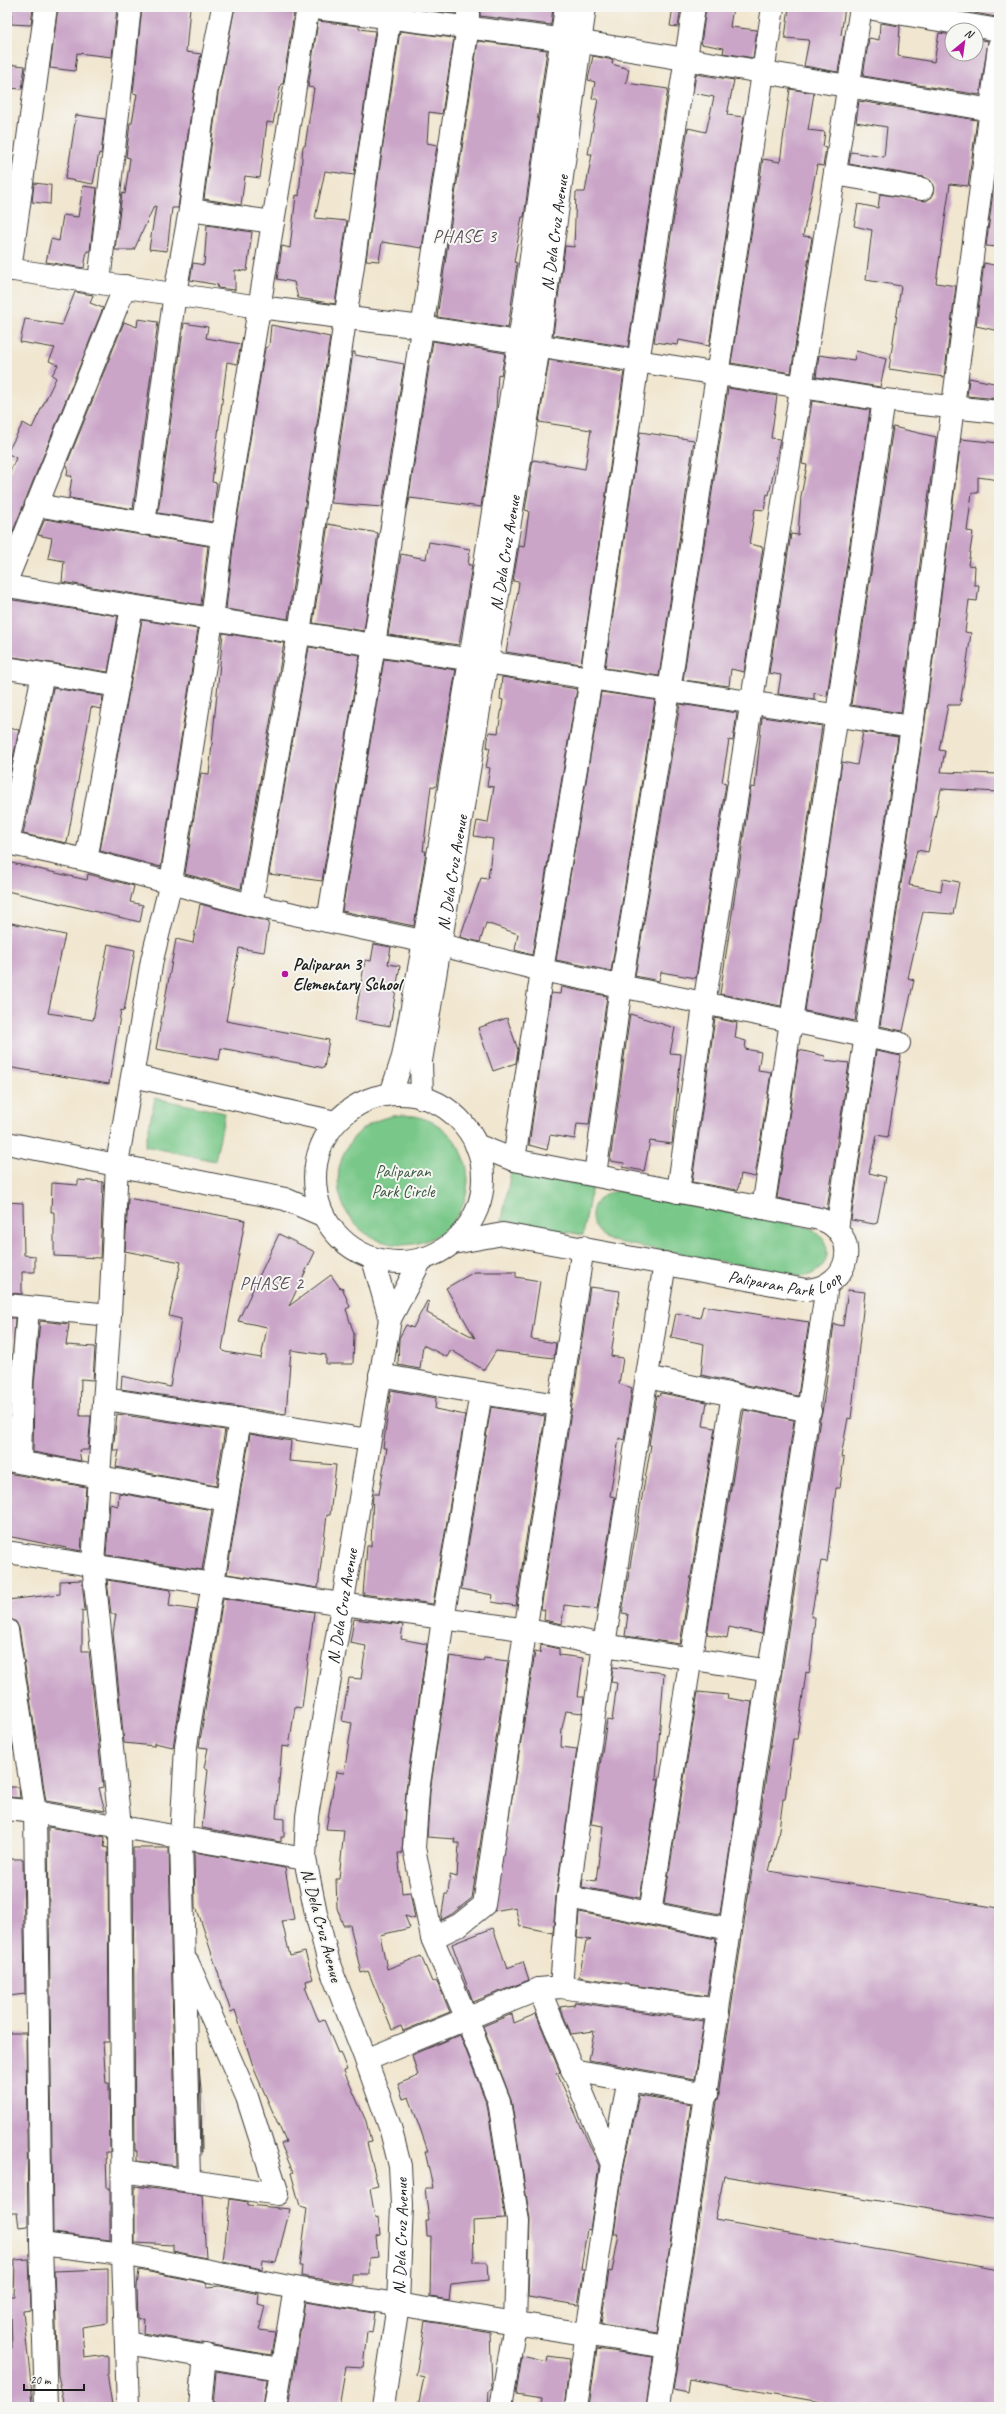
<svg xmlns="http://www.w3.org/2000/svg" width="1006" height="2414" font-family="Caveat,sans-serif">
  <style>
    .green { fill: #79c889; stroke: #4a7252 }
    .building { fill: #caa5c8 }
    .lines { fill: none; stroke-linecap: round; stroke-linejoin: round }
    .minor-casing { stroke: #3c3a37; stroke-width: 24 }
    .minor { stroke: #fff; stroke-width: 22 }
    .poi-dot { fill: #b5179e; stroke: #f6f6f2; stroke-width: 1.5 }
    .labels { text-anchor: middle; stroke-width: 4; stroke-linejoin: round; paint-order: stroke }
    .street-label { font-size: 17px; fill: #1c1c1c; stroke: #f6f6f2 }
    .poi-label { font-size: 17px; font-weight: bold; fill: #1c1c1c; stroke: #f6f6f2; text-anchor: start }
    .park-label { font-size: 17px; fill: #3d5842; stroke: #f6f6f2 }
    .neighbourhood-label { font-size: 18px; letter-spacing: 1px; fill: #594c58; stroke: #f6f6f2 }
  </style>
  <rect width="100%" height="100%" fill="#f6f6f2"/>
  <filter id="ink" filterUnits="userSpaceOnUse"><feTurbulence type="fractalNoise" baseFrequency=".025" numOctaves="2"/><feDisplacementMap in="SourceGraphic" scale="8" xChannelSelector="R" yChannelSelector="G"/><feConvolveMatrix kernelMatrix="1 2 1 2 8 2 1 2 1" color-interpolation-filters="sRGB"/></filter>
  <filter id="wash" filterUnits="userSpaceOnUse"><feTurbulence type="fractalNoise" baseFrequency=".012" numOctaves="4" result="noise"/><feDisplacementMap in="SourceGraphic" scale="16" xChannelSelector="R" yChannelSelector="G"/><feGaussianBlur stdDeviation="0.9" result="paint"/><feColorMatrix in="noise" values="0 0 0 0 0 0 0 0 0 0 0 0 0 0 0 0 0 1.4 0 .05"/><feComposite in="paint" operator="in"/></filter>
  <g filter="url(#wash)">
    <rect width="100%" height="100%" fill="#f1e6cf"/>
    <path class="green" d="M155,1098l70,15 -10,48 -70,-15z
      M338 1180a65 65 0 1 1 130 0a65 65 0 1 1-130 0Z
      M511,1171l81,15 -9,49 -81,-15z
      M620,1191l191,37c25,15 20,44 -9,49l-191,-36c-29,-14 -24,-48 9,-50z"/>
    <g id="blocks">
      <path class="building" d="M12,7h21l-2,18 -20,-1z
        M58,7h59l-5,50 -35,-4 -2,18 -25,-3z
        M142,7h48l-4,45 15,2 -7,36 -16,118h-6l-5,43 -18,-2 7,-43h-2l-20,44h-19l7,-57 3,1 5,-36 -4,-1 4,-34h2l5,-29 -4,-1z
        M235,7h33l26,6 -11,71h-2l-8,39 -6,-1 -7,56 -15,-2 -4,29 -37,-6 14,-105z
        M406,7h50v6z
        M480,7l31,4v-4h42l-2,18 -71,-9z
        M673,7h8l-3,20 -8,-1z
        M706,7h27l-3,20 27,3 -4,28 -30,-5 1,-5 -23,-4z
        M789,7h56l-4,28 3,1 -6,36 -34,-6 5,-26 -24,-2z
        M944,7h54l-2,10z
        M318,21l41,5v3l16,2 -21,144 -29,-4 -10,47 32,3 -12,83 -37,-6 -4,-16 -17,-3 5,-33 8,2 6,-53 3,1 4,-50h2l9,-58 -6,-1z
        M880,23l20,3 -2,30 36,6 5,-29 13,2v19h24v-15l12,2 -8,54 -117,-19 6,-38 10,2z
        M400,31l54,7 -12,76 -13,-2 -2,31 10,2 -15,103 -40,-6 -3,19 -13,-1z
        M478,41l69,9 -23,167h-2l-8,45 3,1 -9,65 -71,-11z
        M593,56l20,4 -1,4 17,5 -3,14 42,6 -40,258 -75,-12 12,-89 9,1 2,-55h9l7,-38h-4l10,-55h-6l3,-17 -7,-2z
        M7,64l18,2 -3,23 -15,-1z
        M696,74l38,6 -7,35 17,2 -35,229 -30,-6 -1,5 -24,-3 34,-214 18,4 8,-35 -21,-4z
        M790,89l24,4 -6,37 17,2 -2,15 3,1 -3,18 -6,-1 -14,71 9,1 -21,136 -60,-10 32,-204 17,3z
        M859,101l118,19 -9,66 -18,-2 -14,99 20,3 -12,91 -55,-8 12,-83 -35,-6 6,-50 -18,-4 4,-22 20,4 2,-14 46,7 6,-4 2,-12 -4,-5 -6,-3 -75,-13 2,-12 33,5 3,-30 -31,-5z
        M76,115l29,4 -4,35 -2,-1 -6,31 -28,-5 4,-16z
        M999,145v102l-13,-1z
        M34,183l17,2 -1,19 -18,-2z
        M83,186l14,2 -7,63h-3l-3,17 -38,-6 5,-23 8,2 4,-26 15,2z
        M207,225l45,7 -5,39 -12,-1v20l-18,-2 1,-3 -28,-5 3,-17 11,2z
        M984,263l15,3v65l-23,-5z
        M75,292l18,3 -3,8 13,5 -96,238v-67l9,-21 -9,-5 16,-30 9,5 24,-50 -4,-3 6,-10 -9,-4 6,-13 -35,-6 5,-23 37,6z
        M138,319l20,3 -25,187 -64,-11 3,-22h-5l1,-9 -2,-1 58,-144 13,5z
        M184,323l24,4 -2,11 35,6 -4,20 -10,-2 -15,120 5,1 -5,39 -54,-9z
        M271,325l59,12 -42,282 -62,-10 8,-71 31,-190 4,-2z
        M433,341l72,12 -4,22 -3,-1 -2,34 -15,99 -71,-9 -3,11z
        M856,351l30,8 -6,28 -64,-10 3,-22 35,5z
        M353,352h2v3l49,9 -22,143 -51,-4z
        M549,360l75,12 -43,292 -75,-12 11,-56 2,-14 -6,-1 6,-35 5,1 5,-36 -4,-1 8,-50 52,9 6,-39 -52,-8z
        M969,378l30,6v15l-32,-3z
        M728,388l49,8 -6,42 9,1 -11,56 -2,-1 -3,16 -9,-1 -6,35 14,3 -19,125 -13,-3 -2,17 -46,-6z
        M812,401l58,9 -43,286 -13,-3v6l-36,-5 3,-19 -12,-2 22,-139 7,1 3,-39 6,-31 -5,-1z
        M893,427l43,10 -35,276 -50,-8z
        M640,432l54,8 -35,236 -54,-8z
        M961,439l38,4v37l-21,-3v16h-6l-5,38 6,1 -5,33 7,1 -1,19h5l-2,16 -8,-1 -4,32 6,1 -5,35 -6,37h-12l-9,45 6,1 -4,21 58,2v18l-58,-3 -13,63 -11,-2 -8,35 32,6 2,-12 16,3 -6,32 -30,-2 -15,66 6,2 -11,51 -23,-5 44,-297z
        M45,519l163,27 -7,59 -139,-23 2,-21 -16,-3 4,-20 -14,-3z
        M328,524l50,9 -14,98 -51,-8z
        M429,542l41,7 -2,16h4l-13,80 -71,-10 13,-81 25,5z
        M7,599l111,17 -10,56 -101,-16z
        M142,620l56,9 -37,238 -61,-16z
        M223,633l61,10 -43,246 -56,-15 16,-101 8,1z
        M309,647l51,8 -38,226 -53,-7z
        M384,659l72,11 -20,117 -5,-1 -8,65h3l-12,75 -72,-15z
        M502,677l75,12 -45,266 -17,-5 3,-16 -32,-11 -6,19 -20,-5 21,-59 7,1 5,-40 -19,-3 3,-15 11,2 6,-36 -7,-1 3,-18 -4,-1 4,-19h-3l2,-16 9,1 5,-33 -3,-1z
        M53,688l50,8 -2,13 -10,-2 -24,136 -44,-9z
        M601,692l54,8 -44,271 -55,-11z
        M680,704l57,9 -4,28 -4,-1 -7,42 4,1 -30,195 -35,-6 -2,9 -24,-5z
        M762,717l60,9 -41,280 -61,-12 31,-207 4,1z
        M7,728l12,2 -12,56z
        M863,732l35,5 -43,284 -50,-10 37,-249 15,3z
        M7,862l80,18 1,-6 46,12 -4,16 13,3 -3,17 -133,-31z
        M200,904l69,18 -5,30 -25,-4 -13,73 103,19 -5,28 -103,-20 -2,12 -63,-11 20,-110 17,4z
        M7,922l58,13 -17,78 45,7 15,-76 27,6 -11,61 -3,-1 -12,74 -102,-17z
        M374,944l17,3 -3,17 12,2 -10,60 -35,-6 10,-60 6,1z
        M561,987l46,9 -18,129 -12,-1 -2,15 -25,-4 -3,15 -18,-5 22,-152 9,1z
        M630,1014l45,14 -5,25 11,1 -9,90 -22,-3 -6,30 -21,-4 1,-4 -14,-2z
        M507,1018l11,32 -2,13 -23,8 -15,-43z
        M715,1018l22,5 -2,15 11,3 -1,8 16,3 -3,18 13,2 -16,105 -14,-3 -3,16 -46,-8z
        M799,1050l26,6 -1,4 25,3 -22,146 -50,-11z
        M876,1051l25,5 -13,81 -11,-2 -8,38 17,4 -9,46 -3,1 -23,-4z
        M78,1180l25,2 -3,76 -46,-2v-44h-3l1,-29 26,2z
        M128,1198l117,22 -23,129 3,3 36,6 6,-31 -29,-6 41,-87 36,18 -26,54 42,-31 9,13 2,-1 8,20 -4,2 8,25 -1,30h-27v-9l-35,-5 -5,64 -165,-25 1,-13 48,11 11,-68 -12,-3 12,-54 -56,-11z
        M7,1202l16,1 1,52 11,1v16h-13v22l-15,-1z
        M474,1272h42v5l24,4 -9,58 25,4 -2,15 -58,-7 -12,19 -33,-20 -4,7 -24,-12 -3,24 -22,-4 1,-27 7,-13 7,3 14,-27 2,1 -2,11 48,25 -29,-50z
        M590,1287l30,4 -9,65 12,2 -4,26 13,4 -8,52 -5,-2 -9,58 5,1 -18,112 -33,-4 -2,19 -18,-4 1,-10 -4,-1z
        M848,1290l17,2 -14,127 -3,-1 -7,39 3,1 -4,30h-4l-9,74 -6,-1 -10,56h4l-3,36 -3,20 -3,-1 -9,67h-4l-8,60h-2l-5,38 -9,34 230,37v312l-275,-44 -9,44 284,50v137h-150l-160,-28 -2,14 -14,-3 44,-288 2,-6v-7l101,-670 2,-6 12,-89 9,2z
        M703,1306l106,16 -11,74 -97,-21 3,-31 -33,-7 5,-24 24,5z
        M7,1318h8l-8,130z
        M40,1321l29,3 -3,21 29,2 -2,33 -12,-1 -1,37h11l-3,34h-9l2,11 -48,-9 1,-69z
        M391,1390l45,8 -1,11 30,6 -32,189 -70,-10 4,-48h4l2,-52h6l8,-46h-4z
        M661,1393l46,9 -4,24 12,2 -35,216 -55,-8 3,-22 -6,-1 29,-168h-2l8,-50 3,1z
        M491,1407l54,9 -29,190 -24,-4 1,-7 -32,-6z
        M744,1410l50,10 -32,214 -33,-7 -2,11 -20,-4z
        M117,1414l108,16 -9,56 -100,-19 3,-17h-6z
        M250,1434l41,7 -2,20 47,4 -6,50h-3l-9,73 -91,-14z
        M7,1473l79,14 -5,64 -74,-15z
        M119,1493l93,17 -10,60 -96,-15 4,-51 8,2z
        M82,1580l3,31 -3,-1v41h7l14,136 -4,1 6,23 -59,-10 -27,-173 -3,-6 -9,-4v-18l53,-6v-13z
        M107,1580l64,10 -2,16 27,4 -23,137 -19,-4v3l-30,-3 -11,-110 3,-19h-5z
        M223,1598l91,14 -12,96 -7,-1 -6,40 -7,-1 -6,72 8,1v18h-3v5l-79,-14 6,-59 -4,-1 4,-20 -9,-1z
        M354,1619l49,6 -2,14 26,5 -21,145 -4,64h-4l4,40 8,-1 5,27 -10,-3 5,12 -30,7 7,34 34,-13 11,26 5,-1 13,31 -47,19 -2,-5 -9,4 -24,-59 -7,2 -11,-48h-7l-6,-17 -1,-29h3l5,-49 -18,-1 10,-57 8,1 8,-50 -10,-2 7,-43 12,1 5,-33 -16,-3z
        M541,1645l18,4v6l24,3 -5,39h6l-2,16 -16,-2 -4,17 -1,19 16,2 -21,146 -3,38 -33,-7 -5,-19 -21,4 41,-259 5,1z
        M450,1656l33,5 1,-3 24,3 -36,237 -20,16 -11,6 4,-26h3l2,-19 7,2 2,-34h-5l1,-4 -28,-2 3,-45z
        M613,1667l51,6 -8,106 3,1 -19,118 -58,-11 1,-8 13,2 7,-55 -12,-2 16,-104 5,1 5,-38 -6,-1z
        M698,1692l30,3 -1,3 25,4 -32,212 -56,-11z
        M7,1712l6,38 -6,1z
        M10,1787h9l1,11 -11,-1z
        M48,1827l57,10 -1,10 4,1 1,194h-6l3,41h3l1,69h-4l1,36h3v52l-57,-7z
        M133,1848h36l7,318 -39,-5v-10h-2z
        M194,1852l91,16 9,51 -12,2 8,35 15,-4 8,27 -7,2 1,5 -2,1 14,35 5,-2 14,33 2,-1 7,18 -3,1 22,50 5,21 -4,1 11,43 -8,2 5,30 3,-1 2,18 -4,1 2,21 -9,1v16h-17v10l-51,-8 1,-10h-2l7,-58 -7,-2 -9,-33 2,-1 -12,-28 5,-2 -32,-73 -19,-59 -4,2 -34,-103h-2z
        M7,1859h16l2,135 -16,2z
        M579,1912l137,27 -9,57 -128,-19 7,-35 5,-2 -14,-2z
        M493,1928l14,40 16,-6 6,18 -56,22 -21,-58z
        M575,2002l129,19 -9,58 -106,-19 5,-29 -23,3 -11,-27 14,-2z
        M512,2014l2,9 22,-9 24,58 -3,1 42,93 -9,64 -3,-1 -6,40h3l-6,36 -50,-8 2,-78 -19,-120 -28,-73z
        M7,2033h19l2,193 -9,1 -2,-14h-10v-34h2l-2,-20z
        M460,2035l27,69 18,115 -32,2 1,41h13l1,18 -37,4 -2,16 -19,-3 1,-61h-4l-1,-15h3l-4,-33h8l-8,-37h3l-19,-54 -6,2 -5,-15 20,-8 -6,-21z
        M199,2067l2,23 1,63h-1z
        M639,2095l52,9 -34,229 -56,-9 8,-53 3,1 7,-38h-5l10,-68z
        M135,2186l67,9 4,63 -33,-7v-6l-38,-2z
        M230,2199l18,3v3l42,4 -14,54 -13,-2 -1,8 -39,-8z
        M29,2259l2,51 -8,1 10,91 -26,3v-56l5,-1 -1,-35h-4v-17h7l1,-36z
        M108,2269v54l-26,4 2,31 24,-3v24l4,26 -21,2 -1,-3 -25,3 -7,-32 -4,-104z
        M139,2270l68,13v4l13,-1 39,8 -1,10 7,2 -6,24 16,2 -4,23 -128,-22 1,-15 -6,1 -1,-32z
        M305,2302l70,11 -3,20 -5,-1 -4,35 -17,-1 -7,41h-51z
        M425,2321l65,11 2,56 -3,2 -1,17 -34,-2v2h-36l6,-30 -8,-2z
        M597,2349l56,8 -7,50h-57z
        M522,2356l25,6 1,-6 22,3 -6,48h-23l1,-9 -26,-4z
        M216,2371l51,8 -4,28h-50z"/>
    </g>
  </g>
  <g filter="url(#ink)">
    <use href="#blocks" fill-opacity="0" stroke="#3c3a37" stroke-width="1"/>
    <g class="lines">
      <g class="minor-casing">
        <g id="minor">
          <path d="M307,7l275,35 410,68"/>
          <path d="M835,174l87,15"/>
          <path d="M190,210l83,12"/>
          <path d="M7,269l252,38 163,20 462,73 115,12"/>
          <path d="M10,270l36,-263"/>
          <path d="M99,282l31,-275"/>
          <path d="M36,505l186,31"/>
          <path d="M144,524l31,-231 15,-83 16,-118 17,-85"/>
          <path d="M7,579l118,-293"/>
          <path d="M7,586l367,59 538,82"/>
          <path d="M7,668l111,18"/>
          <path d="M7,843l79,17 165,45 190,40 101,25 357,73"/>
          <path d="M8,843l35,-169"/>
          <path d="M86,860l46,-253"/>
          <path d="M251,905l48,-272 92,-626"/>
          <path d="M328,921l46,-276 94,-619v-19"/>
          <path d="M133,1076l202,46"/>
          <circle cx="399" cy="1178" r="84"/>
          <path d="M391,1094l12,-37 21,-116 46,-281 49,-317 47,-336"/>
          <path id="s1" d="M422,1098l-1,-37 118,-715 46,-339"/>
          <path d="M7,1143l278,56 37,16"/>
          <path d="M514,1160l28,-190 49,-291 47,-317 56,-355"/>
          <path d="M595,1175l26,-189 48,-295 104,-684"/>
          <path d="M678,1192l26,-187 157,-998 138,23"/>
          <path d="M763,1208l121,-808"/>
          <path d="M837,1229l75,-502 87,-681"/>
          <path id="s2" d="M453,1243l50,-9 303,56c45,-2 56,-57 14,-71l-306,-59 -38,-15"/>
          <path d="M373,1259l17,60"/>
          <path d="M7,1305l103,10"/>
          <path d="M380,1375l101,18 77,12"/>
          <path d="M647,1377l163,34"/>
          <path d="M481,1393l-38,226 -25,172 -4,57 18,90 35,81 32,82 19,120 -3,103 -14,83"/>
          <path d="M105,1399l264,41"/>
          <path d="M7,1460l219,40"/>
          <path d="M20,1462l2,-80 6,-74"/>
          <path d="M7,1552l335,52 186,26 76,15 166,26"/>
          <path d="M7,1630l28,182 6,432 5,163"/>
          <path d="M7,1809l28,3 270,47"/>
          <path d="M568,1897l162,32"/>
          <path d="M650,1913l83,-519"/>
          <path d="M432,1938l27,-13 25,-20 99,-658"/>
          <path d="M561,1987l157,23"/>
          <path d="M539,1989l73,175"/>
          <path d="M366,2060l173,-71 22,-2 7,-90 36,-252 61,-382"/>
          <path d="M572,2070l135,24"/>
          <path d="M123,2171l155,23 -31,-97 -59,-134"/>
          <path d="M189,2180l-8,-342 5,-92 54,-327"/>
          <path d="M41,2244l82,10 172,34 372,59"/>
          <path d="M126,2343l154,26"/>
          <path d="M128,2407l-5,-153 -3,-428 -27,-262 17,-249 7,-151 35,-204 19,-78 41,-262 10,-84 86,-529"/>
          <path d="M200,2407l5,-52"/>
          <path d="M275,2407l20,-119"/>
          <path id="s3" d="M383,2407l15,-103 4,-99 -2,-39 -10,-39 -24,-67 -36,-93 -14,-54 -11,-54 2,-43 83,-497 31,-59"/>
          <path d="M576,2407l36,-243 17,-84"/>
          <path d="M658,2407l169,-1121"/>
        </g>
      </g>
      <use href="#minor" class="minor"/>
    </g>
  </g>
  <circle class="poi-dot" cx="285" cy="974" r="4"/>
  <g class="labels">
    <g class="street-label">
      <text dy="6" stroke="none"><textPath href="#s1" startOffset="876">N. Dela Cruz Avenue</textPath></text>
      <text dy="6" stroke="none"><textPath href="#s1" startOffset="552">N. Dela Cruz Avenue</textPath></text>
      <text dy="6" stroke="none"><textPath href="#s1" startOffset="228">N. Dela Cruz Avenue</textPath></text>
      <text dy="6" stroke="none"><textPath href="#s2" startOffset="338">Paliparan Park Loop</textPath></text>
      <text dy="6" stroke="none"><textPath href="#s3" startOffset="820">N. Dela Cruz Avenue</textPath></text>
      <text transform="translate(322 1925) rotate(75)" y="6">N. Dela Cruz Avenue</text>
      <text dy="6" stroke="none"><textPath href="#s3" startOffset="172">N. Dela Cruz Avenue</textPath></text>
    </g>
    <g class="poi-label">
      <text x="293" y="970">Paliparan 3<tspan x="293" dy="20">Elementary School</tspan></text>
    </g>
    <g class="park-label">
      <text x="403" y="1177">Paliparan<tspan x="403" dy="20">Park Circle</tspan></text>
    </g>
    <g class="neighbourhood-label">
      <text x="465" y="242">PHASE 3</text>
      <text x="272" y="1289">PHASE 2</text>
    </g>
  </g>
  <rect width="1006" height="2414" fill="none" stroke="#f6f6f2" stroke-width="24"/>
  <g transform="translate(964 42) rotate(29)"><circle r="19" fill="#f6f6f2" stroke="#9f9f9c"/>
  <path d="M0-3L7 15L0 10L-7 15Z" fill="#b5179e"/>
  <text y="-6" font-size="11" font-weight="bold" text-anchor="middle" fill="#1c1c1c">N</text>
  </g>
  <path d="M24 2384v6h60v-6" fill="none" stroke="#1c1c1c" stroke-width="2"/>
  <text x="30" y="2384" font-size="12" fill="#1c1c1c" stroke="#f6f6f2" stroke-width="3" paint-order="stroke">20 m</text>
</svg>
